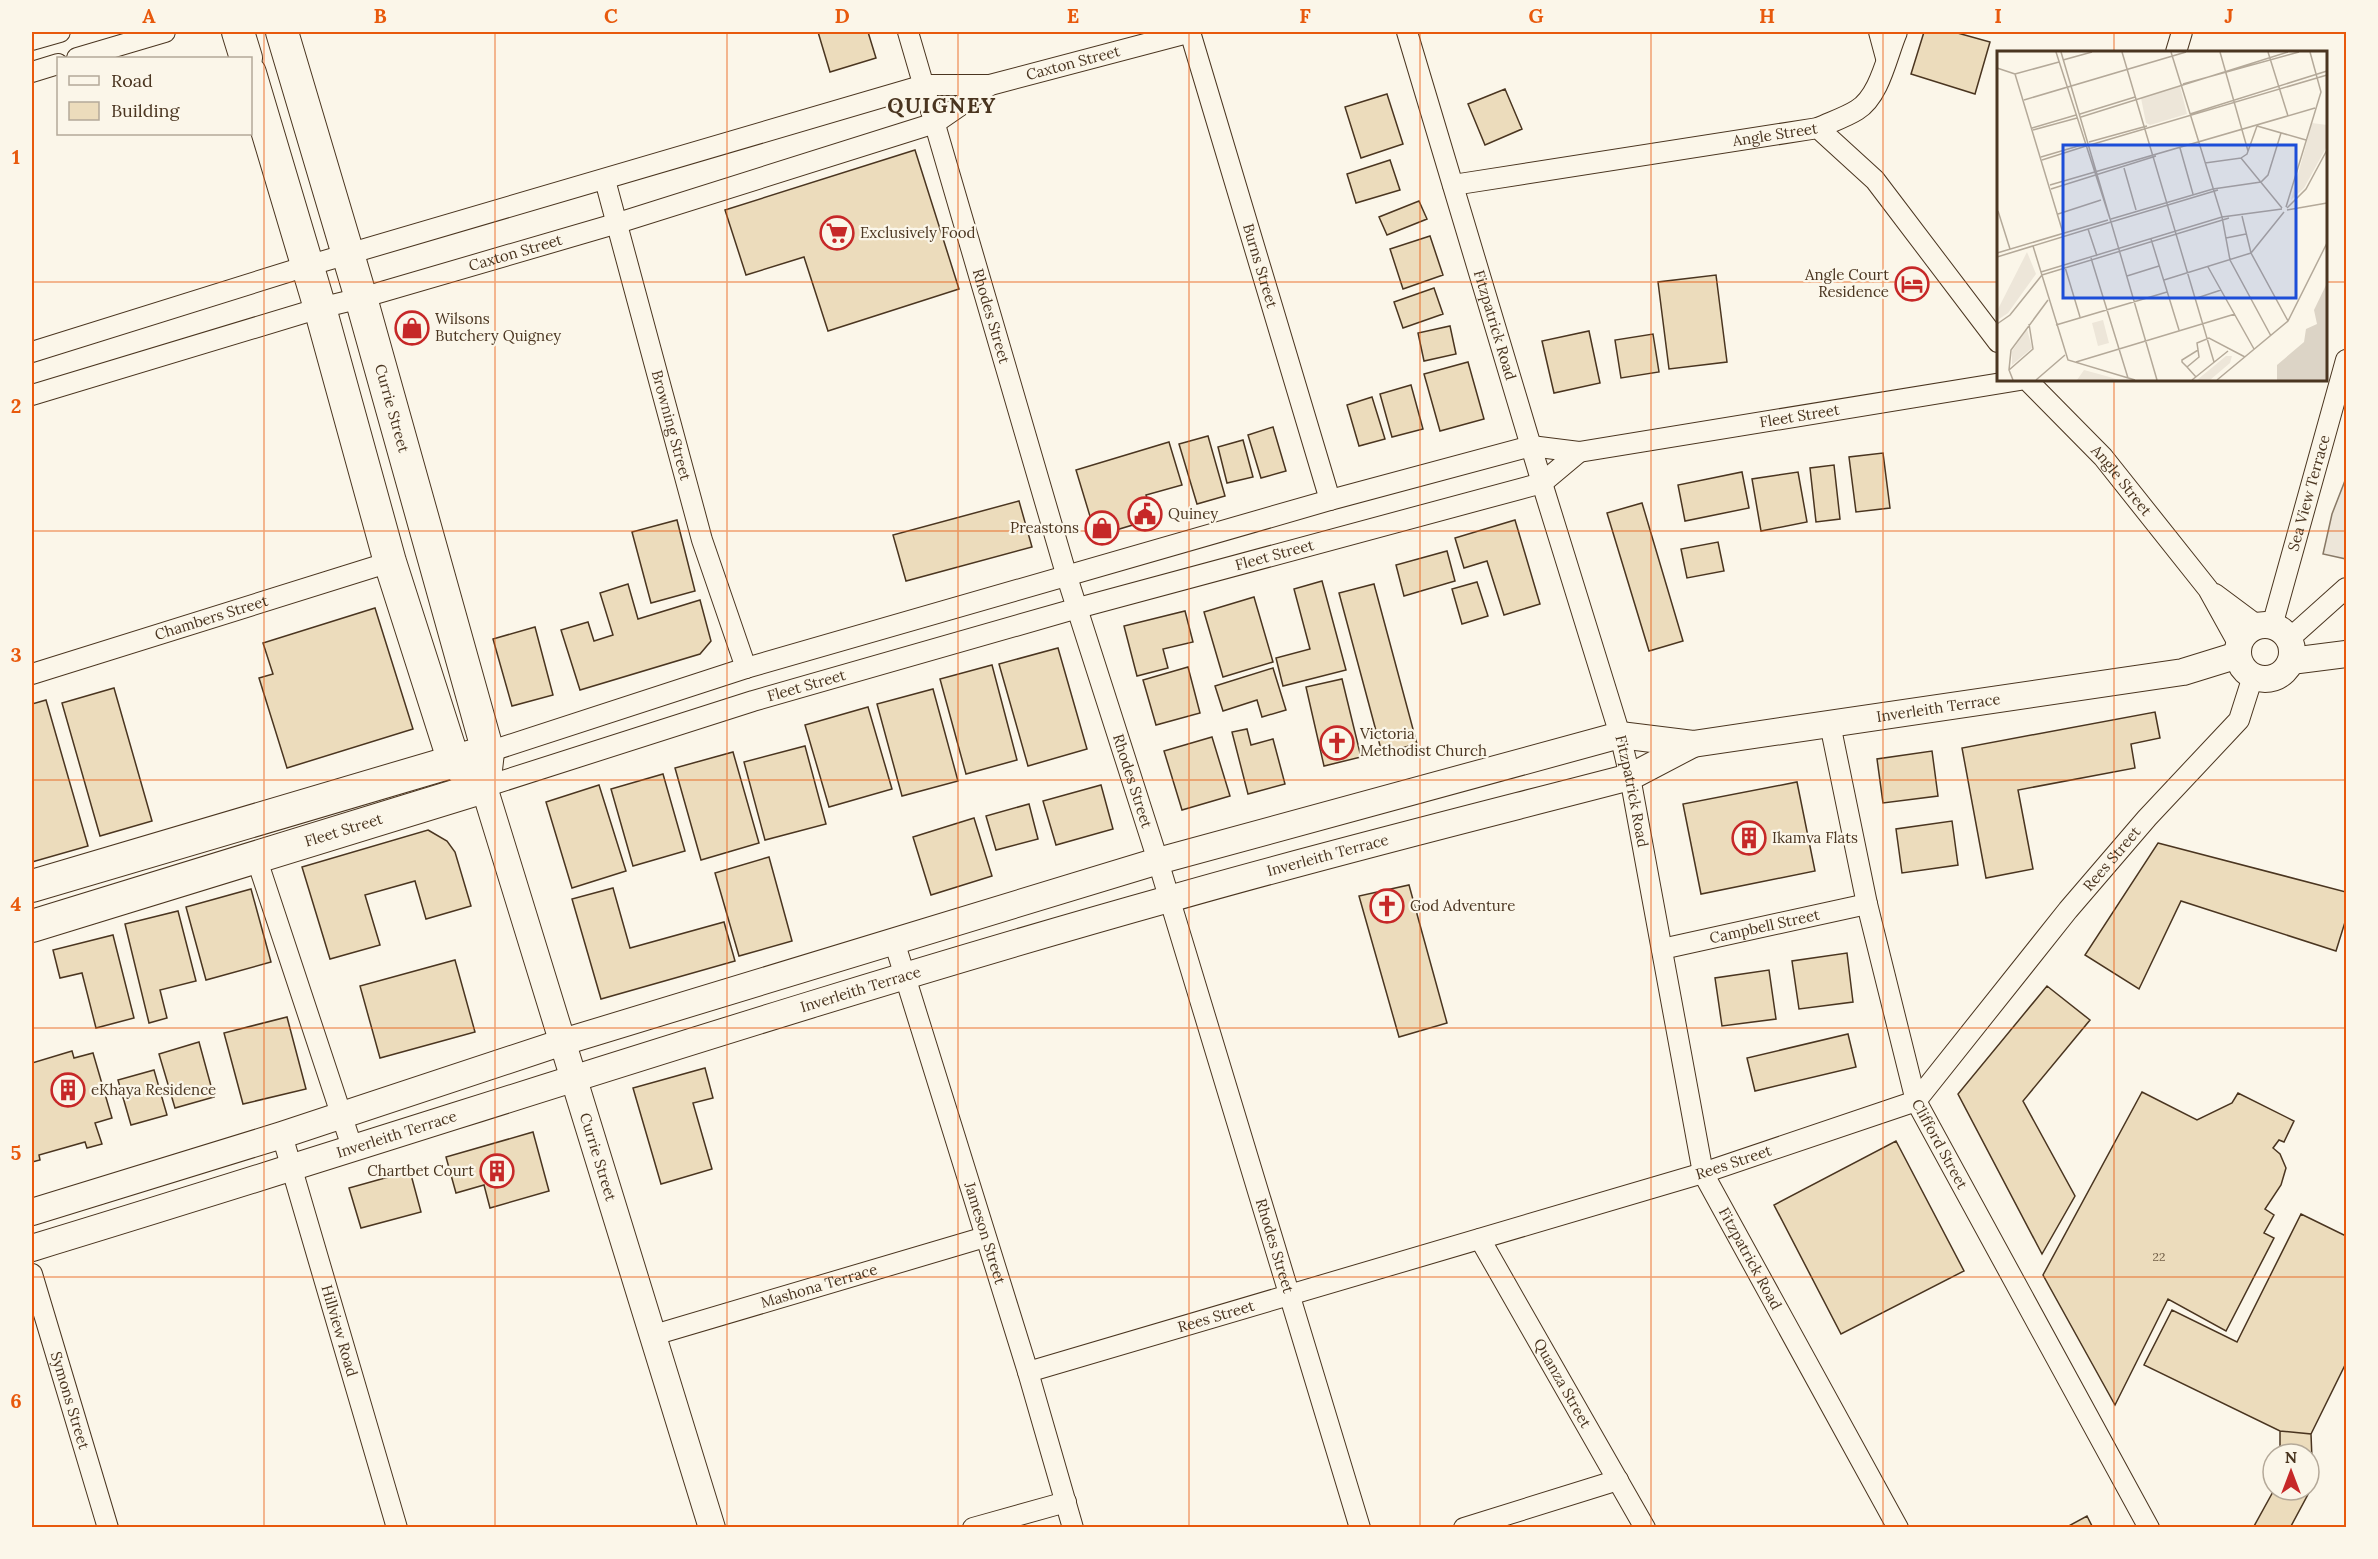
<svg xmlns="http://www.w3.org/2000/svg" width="2378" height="1559" font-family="Lora,serif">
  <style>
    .green { fill: #ede6d9; stroke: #887966; stroke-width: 1.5 }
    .building { fill: #ecdcbc; stroke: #4a3520; stroke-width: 1.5 }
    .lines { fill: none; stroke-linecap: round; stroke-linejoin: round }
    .minor-casing { stroke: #4a3520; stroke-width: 22 }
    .tertiary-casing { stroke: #4a3520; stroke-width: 28 }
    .primary-casing { stroke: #4a3520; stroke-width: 34 }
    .minor { stroke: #fbf6e9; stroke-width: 20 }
    .tertiary { stroke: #fbf6e9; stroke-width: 26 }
    .primary { stroke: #fbf6e9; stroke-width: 32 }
    .grid { fill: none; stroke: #e8590c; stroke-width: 1.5; stroke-opacity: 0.55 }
    .labels { text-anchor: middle; stroke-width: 4.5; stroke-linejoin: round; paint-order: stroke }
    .number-label { font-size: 12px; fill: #725f47 }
    .street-label { font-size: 15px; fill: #4a3520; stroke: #fbf6e9 }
    .poi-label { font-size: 15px; fill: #4a3520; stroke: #fbf6e9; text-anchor: start }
    .district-label { font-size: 21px; font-weight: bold; letter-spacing: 1.5px; fill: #4a3520; stroke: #fbf6e9 }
    .inset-road { fill: none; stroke: #b4a999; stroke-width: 1.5 }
    .view { fill: #1d4ed8; fill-opacity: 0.15; stroke: #1d4ed8; stroke-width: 3 }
    .inset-edge { fill: none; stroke: #4a3520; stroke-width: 3 }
    .neatline { fill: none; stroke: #e8590c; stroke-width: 2 }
    .grid-label { font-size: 20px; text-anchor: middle; font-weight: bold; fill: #e8590c }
  </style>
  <rect width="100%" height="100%" fill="#fbf6e9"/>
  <path class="green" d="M2346,478v81l-23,-5 9,-40z"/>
  <path class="building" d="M818,32h50l8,26 -46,14z
    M1924,32h30l36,10 -15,52 -64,-20z
    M1505,89l17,40 -37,16 -17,-41z
    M1387,94l16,50 -42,14 -16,-51z
    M915,150l44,139 -131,42 -24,-74 -58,18 -21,-65z
    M1390,160l10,30 -44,13 -9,-29z
    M1419,201l8,18 -40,16 -8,-18z
    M1430,236l13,39 -40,14 -13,-40z
    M1716,275l11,87 -58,7 -11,-87z
    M1434,288l9,26 -40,14 -9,-26z
    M1450,326l6,28 -32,7 -6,-28z
    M1589,331l11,52 -46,10 -12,-52z
    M1653,334l6,38 -38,6 -6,-38z
    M1468,362l16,57 -44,12 -16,-57z
    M1411,385l12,44 -31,8 -12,-43z
    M1372,397l13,42 -26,7 -12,-41z
    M1273,427l13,44 -25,7 -13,-43z
    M1208,436l17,60 -28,8 -18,-60z
    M1243,440l10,37 -26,6 -9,-36z
    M1169,442l13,43 -36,10 6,18 -6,8 -50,15 -20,-66z
    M1883,453l7,55 -34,4 -7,-55z
    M1834,465l6,54 -24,3 -6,-54z
    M1742,472l7,36 -64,13 -7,-36z
    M1798,472l9,50 -46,9 -9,-52z
    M1019,501l13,46 -126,34 -13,-46z
    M1642,503l41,138 -34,10 -42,-138z
    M677,520l18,71 -44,12 -19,-71z
    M1515,520l25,84 -36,11 -17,-54 -23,7 -9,-30z
    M1718,542l6,29 -37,7 -6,-29z
    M1447,551l8,30 -51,15 -8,-31z
    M1322,581l24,89 -63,16 -7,-28 34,-9 -16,-60z
    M1477,582l11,34 -26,8 -10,-35z
    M628,584l10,35 62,-19 11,41 -11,13 -120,36 -19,-60 27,-8 6,19 19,-6 -13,-42z
    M1374,584l43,160 -35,9 -43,-160z
    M1254,597l19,65 -50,15 -19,-65z
    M375,608l38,121 -126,39 -28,-90 14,-4 -10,-31z
    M1185,611l8,31 -30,7 5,19 -31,8 -13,-50z
    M535,627l18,68 -41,11 -19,-67z
    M1058,648l29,101 -59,17 -29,-102z
    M992,665l25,95 -51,14 -26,-95z
    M1188,667l12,46 -44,12 -13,-45z
    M1273,668l13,42 -24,7 -5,-17 -34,11 -8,-25z
    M1342,679l19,78 -37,9 -18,-79z
    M114,688l38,133 -52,15 -38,-133z
    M933,689l25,92 -56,15 -25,-92z
    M46,700l42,146 -56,16v-158z
    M868,707l24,82 -63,18 -24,-82z
    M2155,712l5,26 -29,6 4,24 -117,22 15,79 -47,9 -24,-130z
    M1247,729l4,16 22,-6 12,45 -37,10 -16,-62z
    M1212,737l18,59 -48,14 -18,-59z
    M805,746l21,78 -61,16 -21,-78z
    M1932,751l6,45 -55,7 -6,-44z
    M733,752l26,91 -58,17 -26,-92z
    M663,774l22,77 -52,15 -22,-77z
    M1797,782l18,89 -114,23 -18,-90z
    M599,785l27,86 -54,17 -26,-86z
    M1101,785l12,44 -57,16 -13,-44z
    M1029,804l9,35 -42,11 -10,-34z
    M974,818l18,58 -61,19 -18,-58z
    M1952,821l6,44 -56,8 -6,-44z
    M428,830l19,11 8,11 16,54 -45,13 -11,-38 -50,14 15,50 -50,14 -28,-92z
    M2158,843l188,49v27l-10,32 -155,-50 -42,88 -54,-34z
    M769,857l23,84 -53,15 -24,-83z
    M1409,885l38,138 -48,14 -40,-141z
    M613,888l17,60 94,-26 11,39 -134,38 -29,-100z
    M251,889l20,73 -65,18 -20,-73z
    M178,911l18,70 -36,9 7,28 -18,5 -24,-99z
    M113,935l21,83 -38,10 -14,-55 -22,5 -7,-28z
    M1847,953l6,49 -54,7 -7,-48z
    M455,960l20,72 -95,26 -20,-72z
    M1769,970l7,49 -54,7 -7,-48z
    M2047,986l43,34 -67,81 52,95 -33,58 -84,-160z
    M287,1017l19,72 -63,15 -19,-71z
    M1848,1034l8,33 -101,24 -8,-33z
    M199,1042l15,55 -39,11 -16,-54z
    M72,1051l2,7 19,-5 19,65 -17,5 7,21 -15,4 -2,-6 -46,13 1,5 -8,2v-99z
    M705,1068l8,30 -20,5 19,66 -51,15 -28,-96z
    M154,1070l13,45 -36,10 -13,-45z
    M2142,1092l55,28 35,-17 6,-10 56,28 -10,21 -5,-2 -6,8 7,6 6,14 -5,17 -16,24 9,6 -10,18 10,5 -48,93 -58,-32 -53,106 -72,-130z
    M533,1132l16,59 -59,17 -6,-23 -28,8 -10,-36z
    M1896,1141l68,130 -123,63 -67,-129z
    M410,1171l11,41 -60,16 -12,-40z
    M2301,1214l45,22v127l-35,71 -31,-3 -136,-66 28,-55 65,32z
    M2280,1431l31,3 2,51 -23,43h-37l21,-38h35v-36h-29z
    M2087,1516l6,12h-28z"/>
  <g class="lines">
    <g class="minor-casing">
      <g id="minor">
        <path id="s1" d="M908,32l159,545 91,284 202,667"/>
        <path id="s2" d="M1190,32l140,468"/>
        <path id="s3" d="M1407,32l135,451 78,252 10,42 73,396 195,355"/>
        <path d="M1879,32l7,26"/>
        <path d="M32,40l28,-8"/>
        <path d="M2176,52l6,-20"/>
        <path d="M77,58l88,-26"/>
        <path d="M32,72l26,-8"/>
        <path d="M1818,128c13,-6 28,-11 39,-18 23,-14 30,-55 40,-78"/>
        <path id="s4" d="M605,180l97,360 44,128"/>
        <path id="s5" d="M1453,185l365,-57 57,52 123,162"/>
        <path id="s6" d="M32,352l275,-86 617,-181h66l201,-53"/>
        <path id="s7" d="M2027,380l76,77 105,132 31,56"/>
        <path id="s8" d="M32,395l288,-87 41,-10 257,-75 317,-100 55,-38"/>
        <path d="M2215,594l43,32"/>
        <path id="s9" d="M2272,626l74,-266"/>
        <path d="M2289,639l57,-51"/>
        <path id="s10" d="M32,674l358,-112"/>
        <path id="s11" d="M1830,724l37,180 49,197 233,427"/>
        <path id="s12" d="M488,752l258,-84 584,-168 201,-54 48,6 441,-72"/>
        <path id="s13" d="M484,787l269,-86 325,-93 464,-125 37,-31"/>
        <path d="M256,857l96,290"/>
        <path id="s14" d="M894,941l134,431 45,156"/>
        <path id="s15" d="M1662,949l205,-45"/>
        <path id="s16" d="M282,1135l115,393"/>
        <path id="s17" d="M1480,1239l165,289"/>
        <path id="s18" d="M32,1274l76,254"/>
        <path id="s19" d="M654,1335l331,-98"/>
        <path id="s20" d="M1028,1372l675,-199 213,-72 152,-191 79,-92 92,-98 14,-44"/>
        <path d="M973,1528l93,-26"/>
        <path d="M1464,1528l154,-48"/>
      </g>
    </g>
    <g class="tertiary-casing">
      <g id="tertiary">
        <circle cx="2265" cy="652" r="27"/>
        <path d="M2291,661l55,-7"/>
        <path id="s21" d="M484,787l228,741"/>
        <path id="s22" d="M32,1212l250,-77 281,-93 595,-181 462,-126 73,9 490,-72 55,-17"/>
        <path id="s23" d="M32,1248c379,-115 755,-242 1137,-349 153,-44 307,-82 461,-122l63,-33"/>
      </g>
    </g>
    <g class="primary-casing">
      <g id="primary">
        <path d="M238,32l8,26"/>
        <path id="s24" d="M282,32l79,266 127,454 -4,35"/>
        <path d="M250,73l70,235 70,254 64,200 30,25"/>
        <path d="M32,886l440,-130"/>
        <path id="s25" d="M32,926l452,-139"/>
      </g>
    </g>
    <use href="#minor" class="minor"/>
    <use href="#tertiary" class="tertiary"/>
    <use href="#primary" class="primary"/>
  </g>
  <path class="grid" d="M264,32v1496M495,32v1496M727,32v1496M958,32v1496M1189,32v1496M1420,32v1496M1651,32v1496M1883,32v1496M2114,32v20M32,282h1966M2326,282h20M2114,380v1148M32,531h2314M32,780h2314M32,1028h2314M32,1277h2314"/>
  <defs>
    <g id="supermarket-ring" transform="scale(1.725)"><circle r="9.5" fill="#fbf6e9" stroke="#c62828" stroke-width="1.5"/><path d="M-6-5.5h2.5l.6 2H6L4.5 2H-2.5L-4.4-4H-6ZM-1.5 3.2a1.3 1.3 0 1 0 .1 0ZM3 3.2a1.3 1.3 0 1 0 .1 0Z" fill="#c62828"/></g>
    <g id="hotel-ring" transform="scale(1.725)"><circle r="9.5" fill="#fbf6e9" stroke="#c62828" stroke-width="1.5"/><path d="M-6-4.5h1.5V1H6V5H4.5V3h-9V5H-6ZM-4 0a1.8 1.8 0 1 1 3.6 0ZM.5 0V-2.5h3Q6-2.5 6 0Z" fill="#c62828"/></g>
    <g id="shop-ring" transform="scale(1.725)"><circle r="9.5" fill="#fbf6e9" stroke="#c62828" stroke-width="1.5"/><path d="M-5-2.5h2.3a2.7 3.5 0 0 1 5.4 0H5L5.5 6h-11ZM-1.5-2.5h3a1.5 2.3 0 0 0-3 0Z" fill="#c62828"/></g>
    <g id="civic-ring" transform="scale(1.725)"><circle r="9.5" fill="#fbf6e9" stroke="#c62828" stroke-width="1.5"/><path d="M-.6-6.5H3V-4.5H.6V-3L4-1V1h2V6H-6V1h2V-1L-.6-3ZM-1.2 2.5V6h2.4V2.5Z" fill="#c62828"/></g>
    <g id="church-ring" transform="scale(1.725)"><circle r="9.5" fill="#fbf6e9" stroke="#c62828" stroke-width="1.5"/><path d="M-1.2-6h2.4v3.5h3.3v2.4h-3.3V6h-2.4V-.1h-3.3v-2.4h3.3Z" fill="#c62828"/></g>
    <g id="building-ring" transform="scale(1.725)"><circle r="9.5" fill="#fbf6e9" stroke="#c62828" stroke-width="1.5"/><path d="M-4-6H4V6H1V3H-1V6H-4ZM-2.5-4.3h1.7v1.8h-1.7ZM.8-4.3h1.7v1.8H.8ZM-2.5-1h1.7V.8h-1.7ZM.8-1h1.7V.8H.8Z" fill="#c62828"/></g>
  </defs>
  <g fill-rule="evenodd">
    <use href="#supermarket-ring" x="837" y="233"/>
    <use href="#hotel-ring" x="1912" y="284"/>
    <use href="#shop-ring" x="412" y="328"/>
    <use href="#civic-ring" x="1145" y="514"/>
    <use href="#shop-ring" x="1102" y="528"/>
    <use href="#church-ring" x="1337" y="743"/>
    <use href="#building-ring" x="1749" y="838"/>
    <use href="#church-ring" x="1387" y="906"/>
    <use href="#building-ring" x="68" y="1090"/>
    <use href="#building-ring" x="497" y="1171"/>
  </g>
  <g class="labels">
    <g class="number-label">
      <text x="2159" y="1261">22</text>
    </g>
    <g class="street-label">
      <text dy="5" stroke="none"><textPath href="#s6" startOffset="1083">Caxton Street</textPath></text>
      <text dy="5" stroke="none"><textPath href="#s5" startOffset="326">Angle Street</textPath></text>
      <text dy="5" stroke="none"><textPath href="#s8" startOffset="504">Caxton Street</textPath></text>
      <text dy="5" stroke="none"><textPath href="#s2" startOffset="244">Burns Street</textPath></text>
      <text dy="5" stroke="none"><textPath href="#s1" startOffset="296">Rhodes Street</textPath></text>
      <text dy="5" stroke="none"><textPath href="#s3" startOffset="306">Fitzpatrick Road</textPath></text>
      <text dy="5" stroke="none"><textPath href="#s24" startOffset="392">Currie Street</textPath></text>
      <text dy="5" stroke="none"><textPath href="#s12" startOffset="1359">Fleet Street</textPath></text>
      <text dy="5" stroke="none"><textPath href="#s4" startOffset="254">Browning Street</textPath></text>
      <text dy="5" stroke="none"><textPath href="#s7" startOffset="138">Angle Street</textPath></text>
      <text dy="5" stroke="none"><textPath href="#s9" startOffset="138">Sea View Terrace</textPath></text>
      <text dy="5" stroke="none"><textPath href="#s13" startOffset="824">Fleet Street</textPath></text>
      <text dy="5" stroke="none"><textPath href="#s10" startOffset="188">Chambers Street</textPath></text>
      <text dy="5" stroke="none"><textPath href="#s13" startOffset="338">Fleet Street</textPath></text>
      <text dy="5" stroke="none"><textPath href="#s22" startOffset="1980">Inverleith Terrace</textPath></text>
      <text dy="5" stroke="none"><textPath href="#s1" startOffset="782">Rhodes Street</textPath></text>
      <text dy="5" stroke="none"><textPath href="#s3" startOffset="792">Fitzpatrick Road</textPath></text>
      <text dy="5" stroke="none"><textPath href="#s25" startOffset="326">Fleet Street</textPath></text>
      <text dy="5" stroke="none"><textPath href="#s23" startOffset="1354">Inverleith Terrace</textPath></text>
      <text dy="5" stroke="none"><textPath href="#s20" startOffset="1240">Rees Street</textPath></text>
      <text dy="5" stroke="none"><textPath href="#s15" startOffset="105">Campbell Street</textPath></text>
      <text dy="5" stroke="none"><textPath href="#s23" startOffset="868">Inverleith Terrace</textPath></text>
      <text dy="5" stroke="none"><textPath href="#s23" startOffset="382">Inverleith Terrace</textPath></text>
      <text dy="5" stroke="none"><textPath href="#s11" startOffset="436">Clifford Street</textPath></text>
      <text dy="5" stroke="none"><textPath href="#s21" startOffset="387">Currie Street</textPath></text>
      <text dy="5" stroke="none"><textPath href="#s20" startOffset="736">Rees Street</textPath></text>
      <text dy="5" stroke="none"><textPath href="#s14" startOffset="306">Jameson Street</textPath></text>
      <text dy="5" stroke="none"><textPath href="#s1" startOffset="1268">Rhodes Street</textPath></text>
      <text dy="5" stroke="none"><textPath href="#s3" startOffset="1278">Fitzpatrick Road</textPath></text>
      <text dy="5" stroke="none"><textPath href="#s19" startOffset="172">Mashona Terrace</textPath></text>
      <text dy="5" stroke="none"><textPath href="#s20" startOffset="196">Rees Street</textPath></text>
      <text dy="5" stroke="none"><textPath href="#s16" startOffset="204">Hillview Road</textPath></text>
      <text dy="5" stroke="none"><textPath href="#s17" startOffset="166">Quanza Street</textPath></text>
      <text dy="5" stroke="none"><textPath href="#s18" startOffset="132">Symons Street</textPath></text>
    </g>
    <g class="poi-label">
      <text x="860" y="238">Exclusively Food</text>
      <text x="1889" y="280" text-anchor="end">Angle Court<tspan x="1889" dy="17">Residence</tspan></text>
      <text x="435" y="324">Wilsons<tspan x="435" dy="17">Butchery Quigney</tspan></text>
      <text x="1168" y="519">Quiney</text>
      <text x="1079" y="533" text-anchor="end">Preastons</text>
      <text x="1360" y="739">Victoria<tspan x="1360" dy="17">Methodist Church</tspan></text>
      <text x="1772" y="843">Ikamva Flats</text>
      <text x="1410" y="911">God Adventure</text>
      <text x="91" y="1095">eKhaya Residence</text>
      <text x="474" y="1176" text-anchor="end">Chartbet Court</text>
    </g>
    <g class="district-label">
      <text x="942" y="113">QUIGNEY</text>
    </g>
  </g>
  <g transform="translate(1997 51)">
    <rect width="330" height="330" fill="#fbf6e9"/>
    <path d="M183,35l7,28 -37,11 -4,-2 -5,-25zM315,72l15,2v21l-23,42 -13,12zM30,201l9,22 -28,39 -9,6 -2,-8zM106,269l6,23 -11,3 -6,-23zM30,278l5,19 -20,17v-14zM229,305h6l-2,7 -20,17h-13zM87,319l22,6 13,4h-42z" fill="#ede6d9"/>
    <path d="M330,232v97h-50v-15l27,-23 2,-13 11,-5 -3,-14z" fill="#dcd4c6"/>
    <path class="inset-road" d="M59,1l55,170M64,1l50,170M125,1l92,310M174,1l51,165 8,43 41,76M223,1l28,99M271,1l20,64M66,9l29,-8M0,17l18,6M18,23l48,159M18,23l44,-12M186,33l116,-32M27,49l162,-48M83,63l55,-17M193,63l137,-43M84,66l207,-65M260,75l49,14M35,77l44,-13M36,79l44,-12M92,91l58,-16M93,94l237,-70M183,97l13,46M44,106l44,-13M244,107l6,-4 10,-28M45,109l44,-14M208,112l36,-5 41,50M127,117l12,42M53,134l265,-77M54,138l105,-33M289,156l35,-115 -11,-40M290,157l19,-19 21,-39M290,159l40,-7M1,160l12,38M61,163l43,-14M245,165l9,37 37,68M114,168l102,-30 48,-7 7,-7 13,-42M91,178l9,27M229,187l20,-4M154,188l28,91M36,195l35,114 67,20M0,202l111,-33M0,206l114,-35M94,207l37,120M68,216l15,50M211,216l46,82M44,221l181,-55 60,-8M45,224l187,-57M130,225l32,-10M167,229l87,-27 33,-41M200,247l24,-8M0,273l13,-9 32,-40M59,274l111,-33M201,299l-1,-7 12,-5 36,19M79,311l159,-48M190,316l12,-10 -1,-7 -16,10v2l5,5 9,10M12,319l24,-21 -4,-25M16,329l-4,-10 2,-20 37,-50M39,329l29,-25M160,329l-46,-158 107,-32M195,329l36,-29M220,329l71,-59 39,-78"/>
    <path class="view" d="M66,94h233v153h-233z"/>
    <rect width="330" height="330" class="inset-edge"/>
  </g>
  <rect width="2378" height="1559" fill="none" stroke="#fbf6e9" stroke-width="66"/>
  <rect x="57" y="57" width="195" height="78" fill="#fbf6e9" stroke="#b4a999" stroke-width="1.5"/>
  <rect x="69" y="76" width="30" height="9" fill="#fbf6e9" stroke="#b4a999" stroke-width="1.5"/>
  <text x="111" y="87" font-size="18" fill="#4a3520">Road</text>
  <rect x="69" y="102" width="30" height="18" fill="#ecdcbc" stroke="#b4a999" stroke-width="1.5"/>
  <text x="111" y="117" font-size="18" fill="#4a3520">Building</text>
  <g transform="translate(2291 1472)"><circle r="28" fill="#fbf6e9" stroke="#b4a999" stroke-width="1.5"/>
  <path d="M0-4.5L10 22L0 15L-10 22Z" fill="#c62828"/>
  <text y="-9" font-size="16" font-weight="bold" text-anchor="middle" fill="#4a3520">N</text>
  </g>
  <rect x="33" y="33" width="2312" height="1493" class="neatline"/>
  <g class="grid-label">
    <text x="149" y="23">A</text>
    <text x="380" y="23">B</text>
    <text x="611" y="23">C</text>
    <text x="842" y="23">D</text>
    <text x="1073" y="23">E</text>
    <text x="1305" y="23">F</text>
    <text x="1536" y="23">G</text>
    <text x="1767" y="23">H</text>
    <text x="1998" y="23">I</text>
    <text x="2229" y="23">J</text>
    <text x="16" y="164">1</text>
    <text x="16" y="413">2</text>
    <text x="16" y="662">3</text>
    <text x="16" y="911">4</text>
    <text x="16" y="1160">5</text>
    <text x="16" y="1408">6</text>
  </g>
</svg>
